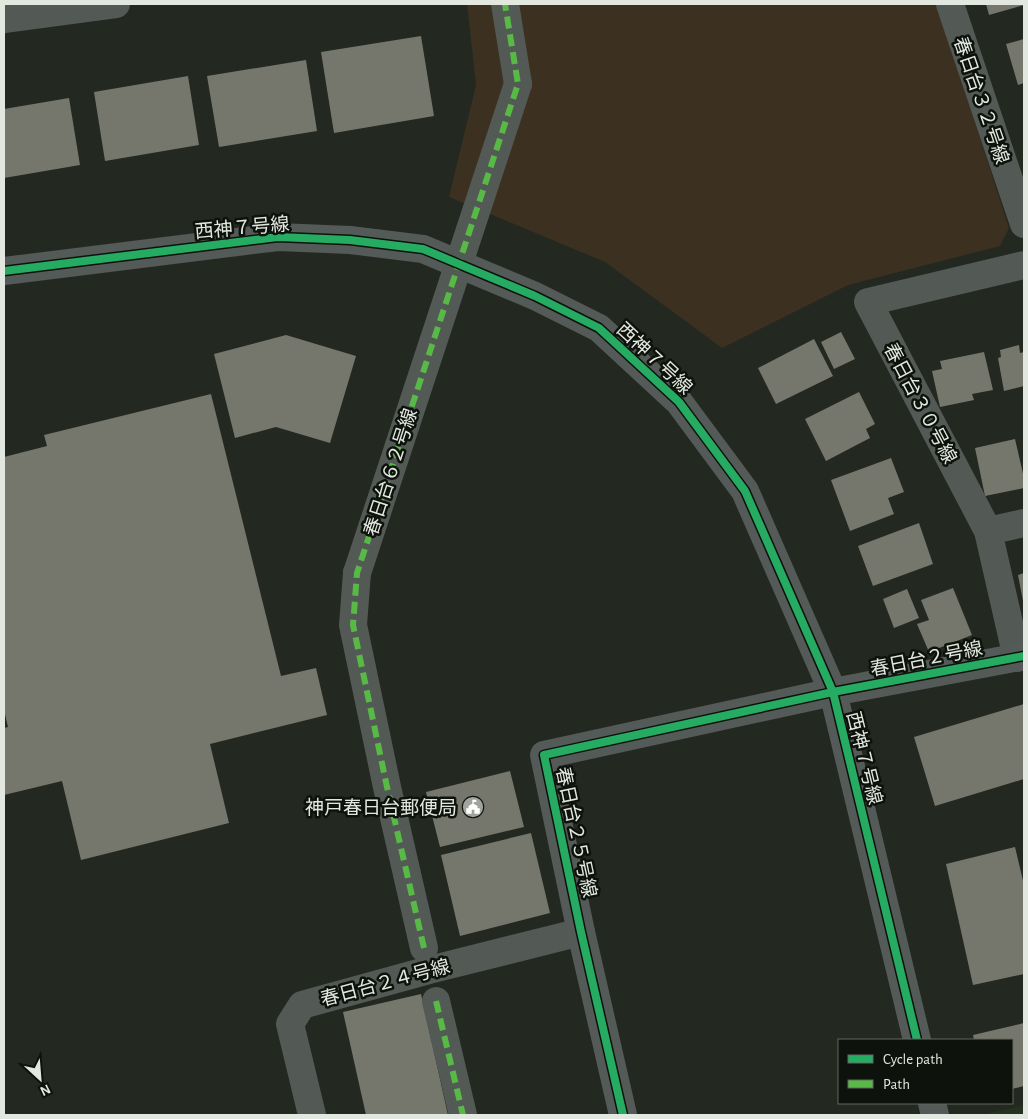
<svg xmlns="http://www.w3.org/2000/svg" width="1028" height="1119" font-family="'Alegreya Sans','Noto Sans JP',sans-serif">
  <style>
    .built { fill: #263220 }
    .green { fill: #3c3020 }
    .building { fill: #76776c }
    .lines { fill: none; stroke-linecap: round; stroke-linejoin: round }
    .street { stroke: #535955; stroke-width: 28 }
    .secondary { stroke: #535a57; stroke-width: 28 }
    .street-bridge { stroke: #535955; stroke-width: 28 }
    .quiet { stroke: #58b947; stroke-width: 6; stroke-dasharray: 12 6; stroke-linecap: butt }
    .cycleway-casing { stroke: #0e120c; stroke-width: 11 }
    .cycleway { stroke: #26ab63; stroke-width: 8 }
    .labels { text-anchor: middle; stroke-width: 5; stroke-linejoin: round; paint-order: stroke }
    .street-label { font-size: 19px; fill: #e2e8df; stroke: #0e120c }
    .poi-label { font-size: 19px; fill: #e2e8df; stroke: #0e120c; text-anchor: end }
  </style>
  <rect width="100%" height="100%" fill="#232821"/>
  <path class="built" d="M1024,1105v10h-38v-1z"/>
  <path class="green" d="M467,4h470l72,224 -9,18 -152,39 -126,63 -117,-86 -156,-65 27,-112z"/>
  <path class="building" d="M986,4h38v1l-35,10z
    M421,36l13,80 -100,17 -13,-81z
    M1024,39v44l-6,2 -12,-41z
    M306,60l11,71 -98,16 -12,-71z
    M188,76l11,69 -94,16 -11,-69z
    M69,98l11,67 -76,13v-69z
    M841,332l14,27 -21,10 -13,-27z
    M286,335l70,21 -26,87 -54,-16 -41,11 -21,-84z
    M814,339l19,37 -57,28 -18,-36z
    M1019,345l1,8 4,-1v34l-20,5 -6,-33 3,-1 -1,-7z
    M984,352l9,38 -21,4 2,6 -34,7 -8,-36 10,-2 -2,-8z
    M859,392l16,32 -9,5 4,9 -44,23 -21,-42z
    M211,394l70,282 35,-8 11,47 -117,29 19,79 -148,37 -19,-79 -58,14v-67l4,-1 -4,-17v-253l43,-11 -3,-11z
    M1015,439l9,39v10l-39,8 -10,-48z
    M891,458l13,34 -16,6 6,16 -44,17 -19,-51z
    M919,523l14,41 -60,22 -15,-40z
    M1024,573v28h-1l-5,-26z
    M953,588l19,47 -43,17 -12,-28 12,-4 -8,-20z
    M907,589l12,29 -25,10 -11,-29z
    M1024,704v75l-89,27 -21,-69z
    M510,771l14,56 -84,20 -14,-55z
    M531,833l19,80 -90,23 -19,-81z
    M1015,847l9,38v89l-51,11 -27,-121z
    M421,994l27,121h-82l-23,-103z
    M1024,1023v63l-12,3v-49h-38l-1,-5z"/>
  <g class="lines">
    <path class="street" d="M505,4l13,80
      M950,4l74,220
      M4,19l112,-15
      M988,531l36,-8
      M357,573l-4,52 34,162 37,161
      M1017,658l-29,-127 -120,-229 156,-37
      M436,1001l27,114
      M312,1115l-22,-91 12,-19 127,-35 152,-38"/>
    <path class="secondary" d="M4,271l274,-34 72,3 73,9 112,47 64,32 80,74 66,89 88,201 84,348
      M932,1103l3,12
      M623,1115l-42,-183 -37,-177 289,-63 191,-36"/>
    <path class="street-bridge" d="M357,573l161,-489"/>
    <path class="quiet" d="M424,948l-37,-161 -34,-162 4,-52 161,-489 -13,-80
      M436,1001l27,114"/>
    <g class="cycleway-casing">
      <path id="cycleway" d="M4,271l274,-34 72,3 73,9 112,47 64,32 80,74 66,89 88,201 84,348
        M623,1115l-42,-183 -37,-177 289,-63 191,-36"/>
    </g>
    <use href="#cycleway" class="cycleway"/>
  </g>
  <defs>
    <g id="civic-disc" transform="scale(1.125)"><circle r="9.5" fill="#9fa59c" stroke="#0e120c"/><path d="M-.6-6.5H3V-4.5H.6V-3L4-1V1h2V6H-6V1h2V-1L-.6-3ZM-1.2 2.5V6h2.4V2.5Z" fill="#fff"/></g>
  </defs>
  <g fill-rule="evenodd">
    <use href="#civic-disc" x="473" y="807"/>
  </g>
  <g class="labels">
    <g class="street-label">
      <text transform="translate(982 100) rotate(71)" y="7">春日台３２号線</text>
      <text transform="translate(242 227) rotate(-5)" y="7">西神７号線</text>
      <text transform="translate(655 358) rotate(43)" y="7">西神７号線</text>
      <text transform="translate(921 403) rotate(62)" y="7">春日台３０号線</text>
      <text transform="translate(390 472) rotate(-72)" y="7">春日台６２号線</text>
      <text transform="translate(926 658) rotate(-11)" y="7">春日台２号線</text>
      <text transform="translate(865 758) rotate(76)" y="7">西神７号線</text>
      <text transform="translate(577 832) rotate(78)" y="7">春日台２５号線</text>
      <text transform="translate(385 982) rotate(-15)" y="7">春日台２４号線</text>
    </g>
    <g class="poi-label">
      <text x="457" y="814">神戸春日台郵便局</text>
    </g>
  </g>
  <rect width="1028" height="1119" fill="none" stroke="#e2e8df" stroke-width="10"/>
  <rect x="838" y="1039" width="175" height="65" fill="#0e120c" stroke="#636860"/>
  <rect x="848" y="1055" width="25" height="8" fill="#26ab63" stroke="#636860"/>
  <text x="883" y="1064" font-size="15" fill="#e2e8df">Cycle path</text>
  <rect x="848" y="1080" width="25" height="8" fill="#58b947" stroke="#636860"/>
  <text x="883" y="1089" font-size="15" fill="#e2e8df">Path</text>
  <g transform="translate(40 1079) rotate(154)" stroke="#0e120c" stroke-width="4" paint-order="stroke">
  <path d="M0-4L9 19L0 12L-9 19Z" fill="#e2e8df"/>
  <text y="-8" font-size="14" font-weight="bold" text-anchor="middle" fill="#e2e8df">N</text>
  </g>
</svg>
